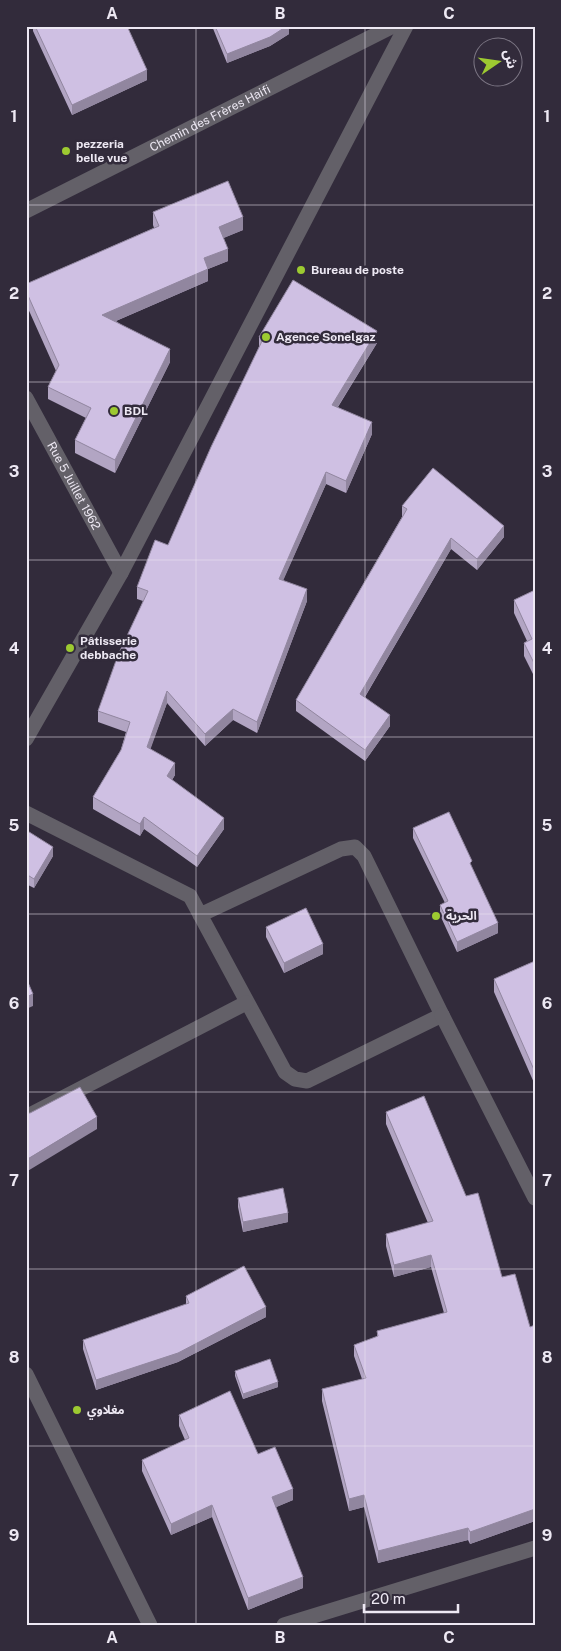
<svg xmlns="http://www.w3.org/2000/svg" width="561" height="1651" font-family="'Public Sans','Noto Sans Arabic',sans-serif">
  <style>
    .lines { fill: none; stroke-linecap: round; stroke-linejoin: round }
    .minor { stroke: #636068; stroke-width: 15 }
    .wall { fill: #b2a5c3 }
    .shaded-wall { fill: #91869f }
    .building { fill: #cfc0e3; stroke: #91869f }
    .grid { fill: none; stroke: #ede8f3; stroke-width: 1; stroke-opacity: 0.55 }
    .poi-dot { fill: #9dca31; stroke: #322b3b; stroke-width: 2 }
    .labels { text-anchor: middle; stroke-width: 5; stroke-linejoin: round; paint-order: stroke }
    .street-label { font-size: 12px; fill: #ede8f3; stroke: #322b3b }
    .poi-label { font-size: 12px; font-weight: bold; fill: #ede8f3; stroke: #322b3b; text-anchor: start }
    .neatline { fill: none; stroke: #ede8f3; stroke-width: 2 }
    .grid-label { font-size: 16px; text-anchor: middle; font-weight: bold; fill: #ede8f3 }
  </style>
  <rect width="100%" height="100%" fill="#322b3b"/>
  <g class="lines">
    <g class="minor">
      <path id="s1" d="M26,211l367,-185"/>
      <path id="s2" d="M26,398l95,175"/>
      <path d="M26,739l95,-166 285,-547"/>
      <path d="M26,813l164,83 95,176 10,7 12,2 135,-66 -78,-159 -9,-9 -14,2 -141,66"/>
      <path d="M442,1015l93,183"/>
      <path d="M26,1117l220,-114"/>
      <path d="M26,1374l124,251"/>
      <path d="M284,1625l251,-77"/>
    </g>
  </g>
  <path class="wall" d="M33,26h101l-6,3 19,51 -75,35 -39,-84z
    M212,26h77v8l-19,12 -43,17z
    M153,212l90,18 -20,8 5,23 -20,8v12l-92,40 54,41 -55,111 -40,-20v-13l11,-22 -38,-19v-12l8,-16 -30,-67v-20l128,-56 -1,-3z
    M259,337l118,6 -39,64 34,27 -26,59 -20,-9 -43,96 24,21 -50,132 -24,-13 -28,26 -38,-43 -17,46 25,26 -3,5 52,49 -27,38 -53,-38 -4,7 -47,-27v-12l28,-47 5,-18 -28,-10v-11l45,-110 -6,-2v-12l31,-42 91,-198z
    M402,506l102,31 -27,33 -26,-21 -86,148 25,29 -25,35 -69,-50v-11l106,-183z
    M535,590v88l-11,-22v-13l3,-2 -13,-28v-13z
    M413,828l59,40 26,65 -41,19 -17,-37v-10l5,-2 -32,-65z
    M26,830l27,26 -19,32 -8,-4z
    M266,927l57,27 -39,19 -18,-36z
    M535,961v124l-41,-93v-13z
    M386,1112l80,84 36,81 28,50 5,-2v196l-65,23 -2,-4 -90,23 -14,-56 -15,4 -27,-110v-12l40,-10 -8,-23v-11l23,-8v-6l67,-18 -13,-46 -37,10 -8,-31v-12l42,-11 -42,-99z
    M238,1198l50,24 -45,10 -5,-25z
    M186,1296l80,21 -88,45 -82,28 -13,-41v-9l103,-35z
    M235,1371l43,16 -35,12 -8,-23z
    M179,1415l79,39 35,46 -17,7 27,81 -55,22 -36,-93 -41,18 -29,-64v-11l43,-20 -6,-14z"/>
  <path class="shaded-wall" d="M124,26h10l-10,5z
    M287,26h2v8l-19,12 -43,17v-9z
    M147,70v10l-75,35v-10z
    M243,217v13l-24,10v-13z
    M228,249v12l-20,8v12l-106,46v-12l102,-57z
    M377,331v12l-45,73v-11z
    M170,349v13l-55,111v-13z
    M372,422v12l-26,59v-12z
    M326,472v12l-47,106v-11z
    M504,526v11l-27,33v-11z
    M451,538v11l-91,156v-11z
    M307,589v12l-50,132v-11z
    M167,691v12l-20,56v-12z
    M233,709v11l-28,26v-12z
    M390,715v11l-25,35v-11z
    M175,763v12l-8,13v-12z
    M144,817v12l-4,7v-12z
    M224,818v11l-27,38v-11z
    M53,847v9l-19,32v-9z
    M498,923v10l-41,19v-10z
    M323,944v10l-39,19v-10z
    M33,994v12l-7,3v-12z
    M97,1117v12l-71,43v-12z
    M288,1213v9l-45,10v-10z
    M431,1255v12l-37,10v-12z
    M266,1307v10l-88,45 -82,28v-10z
    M278,1382v5l-35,12v-5z
    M293,1489v11l-21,9v-12z
    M364,1495v12l-15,4v-12z
    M212,1505v12l-41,18v-11z
    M535,1509v12l-65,23v-12z
    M468,1528v12l-90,23v-12z
    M303,1577v11l-55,22v-12z"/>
  <path class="building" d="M35,26h92l20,44 -75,35z
    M215,26h72l-17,11 -43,17z
    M228,181l15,36 -24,10 9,22 -24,9 4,11 -106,46 68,34 -55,111 -40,-20 16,-32 -43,-21 11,-22 -33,-74v-7l133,-58 -6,-14z
    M293,280l84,51 -45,74 40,17 -26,59 -20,-9 -47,107 28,10 -50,133 -24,-13 -28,25 -38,-43 -20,56 28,16 -8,13 57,42 -27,38 -53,-39 -4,7 -47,-27 28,-47 9,-28 -32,-11 20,-56 30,-64 -11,-4 18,-47 13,5 43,-98 52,-108 -4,-2z
    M433,468l71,58 -27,33 -26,-21 -91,156 30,21 -25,35 -69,-50 111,-191 -5,-3z
    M535,590v75l-11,-22 8,-4 -18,-39z
    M449,812l23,49 -2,2 28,60 -41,19 -17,-37 8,-4 -35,-73z
    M26,830l27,17 -19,32 -8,-5z
    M306,908l17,36 -39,19 -18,-36z
    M535,961v111l-41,-93z
    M26,978l7,16 -7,3z
    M80,1087l17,30 -71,43v-47h4z
    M424,1096l42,100 12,-3 24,84 13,-3 15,53 5,-2v184l-65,23 -2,-4 -90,23 -14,-56 -15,4 -27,-110 44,-11 -12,-33 24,-9 -1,-5 70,-19 -16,-57 -37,10 -8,-31 47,-13 -47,-109z
    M283,1188l5,25 -45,9 -5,-24z
    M244,1266l22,41 -88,46 -82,27 -13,-40 106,-37 -3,-7z
    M270,1359l8,23 -35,12 -8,-23z
    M230,1391l28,63 17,-7 18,42 -21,8 31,80 -55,21 -36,-93 -41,19 -29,-64 47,-22 -10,-23z"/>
  <path class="grid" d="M196,26v1599M365,26v1599M26,205h509M26,382h509M26,560h509M26,737h509M26,914h509M26,1092h509M26,1269h509M26,1446h509"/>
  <g class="poi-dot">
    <circle cx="66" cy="151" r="5"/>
    <circle cx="301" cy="270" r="5"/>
    <circle cx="266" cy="337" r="5"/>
    <circle cx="114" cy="411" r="5"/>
    <circle cx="70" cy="648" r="5"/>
    <circle cx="436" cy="916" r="5"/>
    <circle cx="77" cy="1410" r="5"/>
  </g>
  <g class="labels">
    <g class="street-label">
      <text dy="4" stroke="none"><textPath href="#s1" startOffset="206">Chemin des Frères Haifi</textPath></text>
      <text dy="4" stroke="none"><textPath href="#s2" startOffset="100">Rue 5 Juillet 1962</textPath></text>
    </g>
    <g class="poi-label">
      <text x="76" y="148">pezzeria<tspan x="76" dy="14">belle vue</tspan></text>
      <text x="311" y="274">Bureau de poste</text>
      <text x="276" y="341">Agence Sonelgaz</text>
      <text x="124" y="415">BDL</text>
      <text x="80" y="645">Pâtisserie<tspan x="80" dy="14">debbache</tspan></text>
      <text x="446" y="920">الحرية</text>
      <text x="87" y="1414">مغلاوي</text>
    </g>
  </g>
  <rect width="561" height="1651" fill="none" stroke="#322b3b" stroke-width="55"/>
  <g transform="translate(498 62) rotate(77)"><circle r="24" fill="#322b3b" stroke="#7d7785"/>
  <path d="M0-4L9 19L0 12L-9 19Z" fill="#9dca31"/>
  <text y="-8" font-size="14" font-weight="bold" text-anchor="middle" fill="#ede8f3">ش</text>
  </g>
  <path d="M364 1604v8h94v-8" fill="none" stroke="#ede8f3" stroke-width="2.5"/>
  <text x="371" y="1604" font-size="15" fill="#ede8f3" stroke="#322b3b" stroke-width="4" paint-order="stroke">20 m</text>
  <rect x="28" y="28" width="506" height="1596" class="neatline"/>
  <g class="grid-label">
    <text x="112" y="19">A</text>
    <text x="280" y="19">B</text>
    <text x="449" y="19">C</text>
    <text x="14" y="122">1</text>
    <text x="547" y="122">1</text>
    <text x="14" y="299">2</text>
    <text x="547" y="299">2</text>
    <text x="14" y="477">3</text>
    <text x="547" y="477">3</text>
    <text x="14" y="654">4</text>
    <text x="547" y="654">4</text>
    <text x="14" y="831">5</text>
    <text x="547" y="831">5</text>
    <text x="14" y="1009">6</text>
    <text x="547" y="1009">6</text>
    <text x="14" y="1186">7</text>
    <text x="547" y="1186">7</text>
    <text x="14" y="1363">8</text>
    <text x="547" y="1363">8</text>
    <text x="14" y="1541">9</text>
    <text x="547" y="1541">9</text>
    <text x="112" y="1643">A</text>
    <text x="280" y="1643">B</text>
    <text x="449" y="1643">C</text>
  </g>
</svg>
